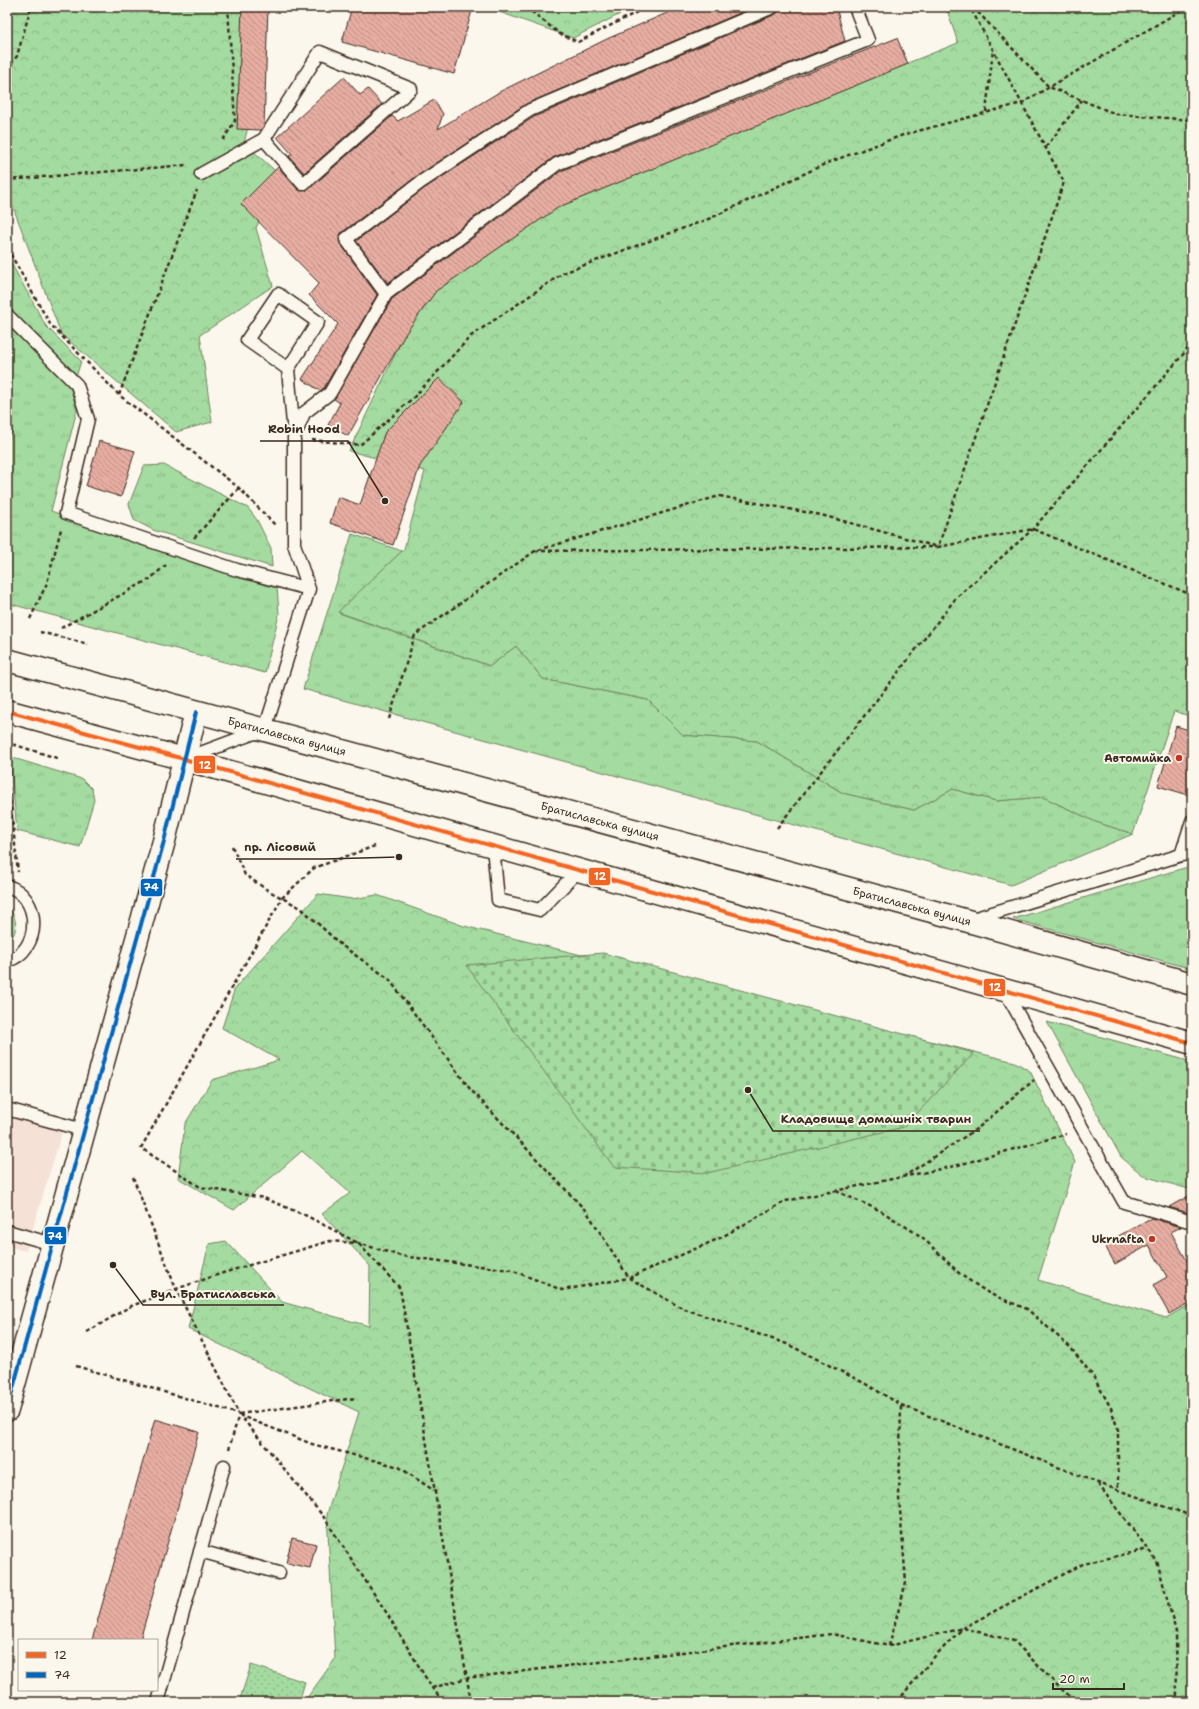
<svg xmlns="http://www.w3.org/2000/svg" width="1199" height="1709" font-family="'Shantell Sans',sans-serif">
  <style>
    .built { fill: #f5e1d6 }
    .grass { fill: url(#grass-tufts); stroke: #70825f }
    .forest { fill: url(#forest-crowns); stroke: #70825f }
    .cemetery { fill: url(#cemetery-stones); stroke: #70825f }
    .park { fill: url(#park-dots); stroke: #70825f }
    .building { fill: url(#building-back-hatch); stroke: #3b2a1e }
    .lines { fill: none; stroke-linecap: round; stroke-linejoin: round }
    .service-casing { stroke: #3b2a1e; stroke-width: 15 }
    .tertiary-casing { stroke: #3b2a1e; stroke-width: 25 }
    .primary-casing { stroke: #3b2a1e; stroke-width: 25 }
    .path { stroke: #3b2a1e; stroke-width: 2.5; stroke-dasharray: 4 3; stroke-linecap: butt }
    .service { stroke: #fbf7ec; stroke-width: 12 }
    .tertiary { stroke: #fbf7ec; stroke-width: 22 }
    .primary { stroke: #fbf7ec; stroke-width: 22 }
    .bus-1-casing { stroke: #fbf7ec; stroke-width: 7 }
    .bus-2-casing { stroke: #fbf7ec; stroke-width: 7 }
    .bus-1 { stroke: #f26522; stroke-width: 4 }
    .bus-2 { stroke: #0065bd; stroke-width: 4 }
    .poi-dot { fill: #c8321e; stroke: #fbf7ec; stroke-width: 1.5 }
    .labels { text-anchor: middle; stroke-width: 4; stroke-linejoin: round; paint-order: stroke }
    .street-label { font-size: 11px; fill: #3b2a1e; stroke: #fbf7ec }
    .poi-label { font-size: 11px; font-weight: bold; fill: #3b2a1e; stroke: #fbf7ec; text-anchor: end }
    .leader { fill: none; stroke: #3b2a1e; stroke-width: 1.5 }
    .callout-dot { fill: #3b2a1e; stroke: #fbf7ec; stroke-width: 1.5 }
    .callout-label { font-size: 12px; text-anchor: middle; font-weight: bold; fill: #3b2a1e; stroke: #fbf7ec; stroke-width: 4; stroke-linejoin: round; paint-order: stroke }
    .line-badge { stroke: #fbf7ec; stroke-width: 1.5 }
    .badge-label { font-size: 11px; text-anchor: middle; font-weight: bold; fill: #fff }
  </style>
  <defs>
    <pattern id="grass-tufts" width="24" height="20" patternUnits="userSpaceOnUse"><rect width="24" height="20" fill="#a4dba0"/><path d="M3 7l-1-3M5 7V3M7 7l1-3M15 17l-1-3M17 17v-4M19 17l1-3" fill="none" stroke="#8ebc89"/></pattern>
    <pattern id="forest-crowns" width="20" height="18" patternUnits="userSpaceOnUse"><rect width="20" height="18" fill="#a4dba0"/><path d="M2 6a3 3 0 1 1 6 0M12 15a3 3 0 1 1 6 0" fill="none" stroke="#8ebc89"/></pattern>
    <pattern id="cemetery-stones" width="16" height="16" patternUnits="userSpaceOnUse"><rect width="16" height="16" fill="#a4dba0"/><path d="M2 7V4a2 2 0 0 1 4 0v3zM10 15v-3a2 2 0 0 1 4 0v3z" fill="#8ebc89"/></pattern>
    <pattern id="park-dots" width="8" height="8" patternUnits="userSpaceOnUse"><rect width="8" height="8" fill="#a4dba0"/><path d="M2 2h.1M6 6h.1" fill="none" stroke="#8ebc89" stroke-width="1.8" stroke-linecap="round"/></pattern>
    <pattern id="building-back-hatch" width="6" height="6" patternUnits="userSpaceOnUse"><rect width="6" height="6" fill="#e7ada2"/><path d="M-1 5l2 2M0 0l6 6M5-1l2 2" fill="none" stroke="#bc8d83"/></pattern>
  </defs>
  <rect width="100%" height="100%" fill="#fbf7ec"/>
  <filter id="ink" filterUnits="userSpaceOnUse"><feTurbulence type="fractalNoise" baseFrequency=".025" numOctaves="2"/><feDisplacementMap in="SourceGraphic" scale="8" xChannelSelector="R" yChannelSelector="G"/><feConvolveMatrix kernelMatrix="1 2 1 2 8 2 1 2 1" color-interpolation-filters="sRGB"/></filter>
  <g filter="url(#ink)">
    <path class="built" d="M7,1103l59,16 -40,132 -19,-5z"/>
    <path class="grass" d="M7,256l39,70 35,35 -5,16 -69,-71z
      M7,325l62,58 8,27 -26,101 113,41 113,34 2,28 -14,59 -258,-70v-158l6,-19 -6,-2z
      M164,465l84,43 9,12 14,28 1,19 -119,-37 -19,-10 -5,-16 15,-38z
      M352,534l50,17 -63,62 151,53 26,-20 27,33 105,21 35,35 74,6 86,52 71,17 39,-21 43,12 47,-4 53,25 37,12 -122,51 -708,-196z
      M10,757l72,22 10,10 2,11 -14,47 -63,-16z
      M1192,866v103l-179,-50 164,-49z
      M7,906c10,10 13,27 0,36z
      M1047,1022l145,40v128l-48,-14 -23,-19z"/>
    <path class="forest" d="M7,7h243l13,61 -19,75 36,32 -24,53 17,58 -73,49 12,87 -36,10 -115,-98 -54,-143z
      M485,7h149l-61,31z
      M946,7h246v710l-18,-6 -41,123 -37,-12 -53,-25 -47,4 -43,-12 -39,21 -71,-17 -86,-52 -74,-6 -35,-35 -105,-21 -27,-33 -26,20 -152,-54 66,-63 21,-78 -76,-20 71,-149 131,-97 407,-162z
      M318,894l34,5 25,-4 87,31 551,136 15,9 45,91 -37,118 128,38 26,-15v399h-888l31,-43 -8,-145 32,-102 -171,-83 21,-85 17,-3 56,61 87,24 1,-60 -48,-52 28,-21 -48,-42 -68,59 -56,-32 7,-54 27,-44 67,-20 -57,-32 13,-40z"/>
    <path class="cemetery" d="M603,953l371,100 -70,74 -197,46 -93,-6 -148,-202z"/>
    <path class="park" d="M251,1665l54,17 -6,20h-60z"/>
    <path class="building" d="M242,7h26l-4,119 -3,4 -24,-1z
      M352,7h121l-19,67 -112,-32z
      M681,7h73l-228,97 -109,72 -76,57 -2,6 1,4 37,52 -53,93 -4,3 -18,-12 36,-55 -29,-29 10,-12 -78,-79 37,-37 20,22 3,2 7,-1 84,-74 6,5 36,-21 9,14 -5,15 63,-38 108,-53z
      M780,7h56l9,34 -291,116 -166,126 -32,-42 69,-53 109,-71 242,-103z
      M897,38l11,26 -349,143 -123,84 -30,42 -58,103 -20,-11 12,-22 -6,-4 58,-100 169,-128z
      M344,77l16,18 8,-6 14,15 -78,69 -15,-17 3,-2 -15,-17z
      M439,378l25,24 -44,64 -27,79 -63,-22 8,-26 22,8 25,-73z
      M99,441l36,10 -14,46 -35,-11z
      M1176,726l16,5v65l-34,-10z
      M1192,1194v20l-23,-7z
      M1151,1218l30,9 -10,5 21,38v31l-23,13 -16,-29 14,-8 -18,-32 -34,19 -11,-20z
      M155,1419l44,13 -59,208h-48z
      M292,1538l24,6 -6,24 -24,-5z"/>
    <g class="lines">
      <g class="service-casing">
        <path id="service" d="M201,174l63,-35 39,45 108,-95 -91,-37 -56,87
          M386,294l-40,-55 75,-57 109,-72 243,-103
          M7,315l70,70 11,34 -22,94 171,57 72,19
          M288,369l-41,-29 31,-46 40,28 -30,47 6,66
          M187,758l78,-29 44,-140 -15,-45v-106l10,-25 26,-20 56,-99 171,-130 311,-124 -13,-33
          M493,846l5,54 42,10 39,-40
          M1181,855l11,-34
          M7,886c35,10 35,65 0,75
          M973,919l208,-64 11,-1
          M1005,991l119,211 68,20
          M7,1109l76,21
          M7,1231l45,13
          M200,1551l79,22
          M158,1702l66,-236"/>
      </g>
      <g class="tertiary-casing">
        <path id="tertiary" d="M7,1410l157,-569 32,-129"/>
      </g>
      <g class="primary-casing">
        <path id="primary" d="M7,660l961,261 224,63
          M7,711l177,48 1008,284"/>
      </g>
      <path class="path" d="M526,7l34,27 18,8 69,-35
        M973,7l76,80 67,27 76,6
        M7,70l10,-14 14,-49
        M986,112l7,-62
        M223,140l12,-19 -7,-114
        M1046,147l36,-47
        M7,180l179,-15
        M7,248l43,76 69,71 120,93 37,38
        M119,395l78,-205
        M312,440l48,5 54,-48 57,-61 92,-63 148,-55 116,-55 76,-28 119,-32 165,-96
        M194,538l45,-50
        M535,551l403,-4 126,-365 -94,-175
        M30,619l17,-36 14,-54
        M61,628l89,-49 16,-14
        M40,632l48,12
        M389,719l26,-84 120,-84 184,-55 102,19 117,32 95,-18 159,66
        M7,747l5,-3 45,14
        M7,773l11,99
        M777,828l179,-230 77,-69 159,-185
        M232,846l13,29 24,16 32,17 40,37 48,34 81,110 117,123 42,66 53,30 105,36 77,39 37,22 197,78 94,33
        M375,846l-61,22 -32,30 -141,250 59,39 64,11 43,18 51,27 42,45 71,414
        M133,1177l43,112 63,125 84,102 63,96 46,76 12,14
        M903,1177l75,-49 56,-48
        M836,1191l45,20 41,26 39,38 29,19 37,15 43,38 23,29 18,32 7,22v60
        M87,1332l42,-25 47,-18 47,-16 107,-32 28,2 43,13 110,14 51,20 67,-12 91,-40 66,-37 169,-35 111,-32
        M76,1366l163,48 -10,35
        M239,1414l116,-16
        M239,1415l73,29 87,23 37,25
        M1098,1484l59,77 19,71 1,70
        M889,1646l17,-64 -7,-84 2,-93
        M432,1688l35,-10 365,-44 57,12 74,-18 51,13 45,46 18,15
        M898,1702l7,-10 30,-36 28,-28 120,-64 65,-15"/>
      <use href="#service" class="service"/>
      <use href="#tertiary" class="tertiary"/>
      <use href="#primary" class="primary"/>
      <g class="bus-1-casing">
        <path id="bus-1" d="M7,711l177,48 1008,284"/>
      </g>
      <g class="bus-2-casing">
        <path id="bus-2" d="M7,1410l157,-569 32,-129"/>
      </g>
      <use href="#bus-1" class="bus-1"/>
      <use href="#bus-2" class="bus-2"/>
    </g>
  </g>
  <g class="poi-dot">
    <circle cx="1179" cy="758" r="4"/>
    <circle cx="1152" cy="1239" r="4"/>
  </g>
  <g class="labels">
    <g class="street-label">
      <text transform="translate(287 736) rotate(15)" y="4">Братиславська вулиця</text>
      <text transform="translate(600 821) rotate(15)" y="4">Братиславська вулиця</text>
      <text transform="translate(912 906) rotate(15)" y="4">Братиславська вулиця</text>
    </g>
    <g class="poi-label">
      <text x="1171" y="762">Автомийка</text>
      <text x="1144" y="1243">Ukrnafta</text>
    </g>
  </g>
  <path class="leader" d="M385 501L348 441H260M399 857L324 859H236M748 1090L773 1131H980M113 1265L143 1305H284"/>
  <g class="callout-dot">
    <circle cx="385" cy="501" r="4"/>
    <circle cx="399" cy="857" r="4"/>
    <circle cx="748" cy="1090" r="4"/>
    <circle cx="113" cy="1265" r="4"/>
  </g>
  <g class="callout-label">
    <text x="304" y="433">Robin Hood</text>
    <text x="280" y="851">пр. Лісовий</text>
    <text x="876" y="1123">Кладовище домашніх тварин</text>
    <text x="213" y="1298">Вул. Братиславська</text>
  </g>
  <g class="line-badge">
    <rect x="193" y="755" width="23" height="19" rx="4" fill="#f26522"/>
    <rect x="588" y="867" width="23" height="19" rx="4" fill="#f26522"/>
    <rect x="140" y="878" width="23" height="19" rx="4" fill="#0065bd"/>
    <rect x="983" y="978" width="23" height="19" rx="4" fill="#f26522"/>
    <rect x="44" y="1226" width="23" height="19" rx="4" fill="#0065bd"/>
  </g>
  <g class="badge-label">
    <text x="205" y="769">12</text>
    <text x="600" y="880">12</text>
    <text x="151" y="891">74</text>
    <text x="995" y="991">12</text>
    <text x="55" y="1240">74</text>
  </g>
  <rect width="1199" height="1709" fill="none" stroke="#fbf7ec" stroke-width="24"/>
  <rect x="12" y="12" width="1175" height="1685" fill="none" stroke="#3b2a1e" stroke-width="1.5" filter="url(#ink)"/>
  <rect x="18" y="1639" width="140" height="52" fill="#fbf7ec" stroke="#aea59a"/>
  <rect x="26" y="1652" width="20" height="6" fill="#f26522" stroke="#aea59a"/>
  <text x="54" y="1659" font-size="12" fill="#3b2a1e">12</text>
  <rect x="26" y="1672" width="20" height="6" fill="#0065bd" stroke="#aea59a"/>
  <text x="54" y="1679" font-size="12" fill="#3b2a1e">74</text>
  <path d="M1053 1683v6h71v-6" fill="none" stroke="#3b2a1e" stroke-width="2"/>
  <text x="1059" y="1683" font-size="12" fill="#3b2a1e" stroke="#fbf7ec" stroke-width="3" paint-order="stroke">20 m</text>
</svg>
